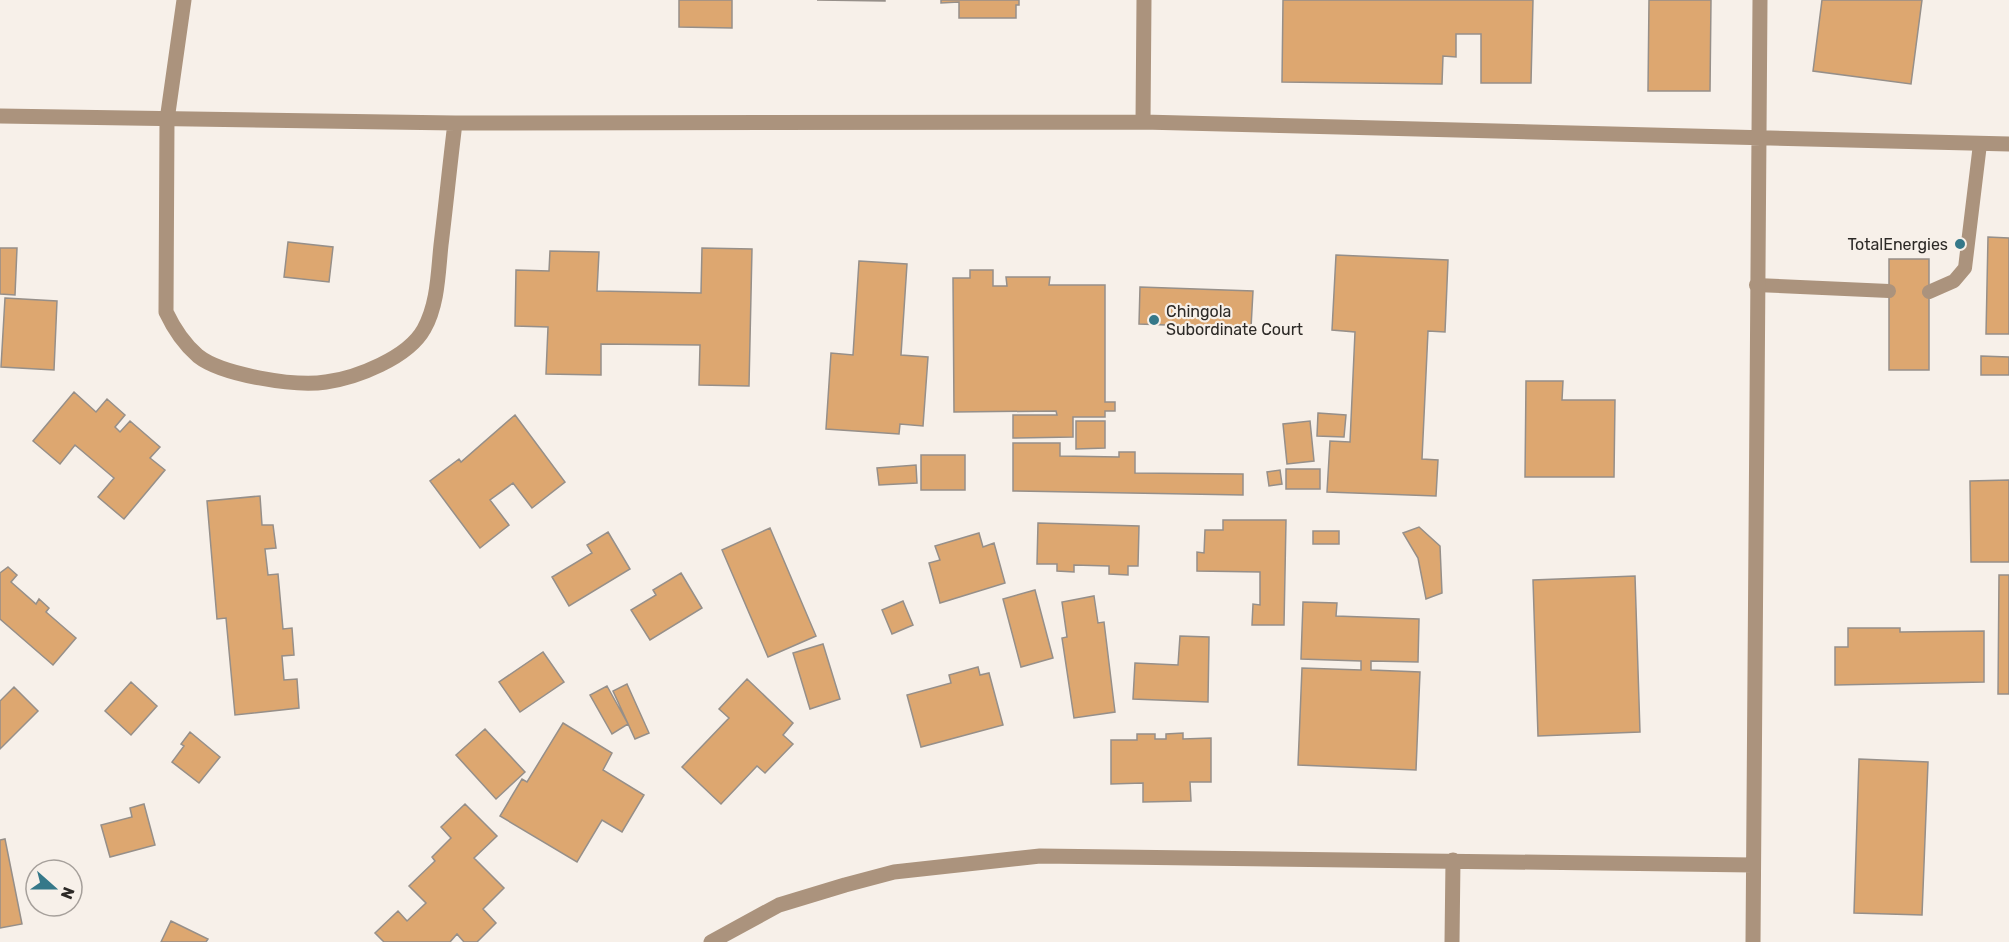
<svg xmlns="http://www.w3.org/2000/svg" width="2009" height="942" font-family="Rubik,sans-serif">
  <style>
    .building { fill: #dda770; stroke: #968f89; stroke-width: 1.5 }
    .lines { fill: none; stroke-linecap: round; stroke-linejoin: round }
    .lane { stroke: #ab937d; stroke-width: 14 }
    .street { stroke: #ab937d; stroke-width: 15 }
    .poi-dot { fill: #357889; stroke: #f7f0e9; stroke-width: 2 }
    .labels { text-anchor: middle; stroke-width: 4.5; stroke-linejoin: round; paint-order: stroke }
    .poi-label { font-size: 16px; fill: #2c2926; stroke: #f7f0e9; text-anchor: end }
  </style>
  <rect width="100%" height="100%" fill="#f7f0e9"/>
  <path class="building" d="M679,0h53v28l-53,-1z
    M817,0h68v1z
    M941,0h78v5h-3v13h-57v-16l-18,1z
    M1283,0h250l-2,83h-50v-49h-25v23l-13,-1 -1,28 -160,-2z
    M1649,0h62l-1,91h-62z
    M1822,0h100l-11,84 -98,-13z
    M1988,237l21,1v96h-23z
    M288,242l45,5 -4,35 -45,-5z
    M0,248h17l-2,47 -15,-1z
    M702,248l50,1 -3,137 -50,-1 1,-40 -99,-1v31l-55,-1 2,-47 -33,-1 1,-56 33,1 1,-20 49,1 -2,39 104,2z
    M1336,255l112,5 -3,72 -17,-1 -6,128 16,1 -2,36 -109,-4 3,-51 20,1 5,-110 -23,-2z
    M1889,259h40v111h-40z
    M859,261l48,3 -6,91 27,2 -5,69 -23,-2 -1,10 -73,-5 5,-76 22,2z
    M970,270h23v16h14l-1,-9h44l-1,8h56v117h10v9h-10v6h-32v20l-60,1v-23h44l-1,-4 -102,1 -1,-134h17z
    M1140,287l113,4 -2,37 -112,-4z
    M5,298l52,3 -3,69 -53,-3z
    M1981,356l28,1v18h-28z
    M1526,381h37l-1,19h53l-1,77h-89z
    M74,392l22,20 11,-13 18,16 -10,12 5,5 10,-11 30,26 -10,11 15,12 -41,49 -26,-22 16,-19 -39,-33 -15,19 -27,-23z
    M1318,413l28,2 -2,22 -27,-1z
    M515,415l50,67 -33,26 -19,-25 -23,17 19,25 -29,23 -50,-67 29,-22 2,3z
    M1076,421h29v27l-29,1z
    M1310,421l4,40 -27,3 -4,-40z
    M1013,443h47v13l59,1v-5h16v21l108,1v21l-230,-4z
    M921,455h44v35h-44z
    M916,465l1,18 -38,2 -2,-17z
    M1286,469h34v20h-34z
    M1280,470l2,14 -13,2 -2,-14z
    M2009,480v82h-38l-1,-81z
    M260,496l2,29h11l3,23 -11,1 3,26 10,-1 5,55 9,-1 2,27 -12,1 2,24 13,-1 2,29 -64,7 -9,-97 -9,1 -10,-118z
    M1223,520h63l-2,105h-32l1,-21 7,1v-33l-63,-1v-19l7,1 1,-23h18z
    M1038,523l101,3 -1,40h-10v9l-19,-1v-8l-35,-1v7l-17,-1v-7h-20z
    M1419,527l21,19 2,47 -16,6 -8,-41 -15,-25z
    M770,528l46,108 -48,21 -46,-107z
    M1313,531h26v13h-26z
    M608,532l22,37 -61,37 -17,-29 40,-24 -5,-8z
    M979,533l4,14 11,-4 11,40 -65,20 -11,-40 11,-3 -5,-14z
    M8,567l9,8 -6,7 25,22 3,-5 10,9 -3,4 30,26 -23,27 -53,-46v-46z
    M681,573l21,35 -52,32 -19,-30 25,-15 -3,-5z
    M1999,575h10v119h-11z
    M1635,576l5,156 -102,4 -5,-156z
    M1035,590l18,68 -32,9 -18,-68z
    M1094,596l4,27 6,-1 11,90 -41,6 -12,-80 5,-1 -5,-35z
    M903,601l10,24 -21,9 -10,-24z
    M1303,602l34,1 -1,13 83,3 -1,43 -47,-1v9l49,2 -4,98 -118,-5 4,-97 59,2v-9l-60,-2z
    M1848,628h52v4l84,-1v51l-149,3v-38h13z
    M1180,636l29,1 -1,65 -75,-3 2,-36 43,2z
    M823,644l17,55 -30,10 -17,-56z
    M543,652l21,30 -44,30 -21,-30z
    M978,667l2,8 9,-2 14,52 -82,22 -14,-52 44,-12 -2,-8z
    M747,679l46,44 -10,12 10,9 -28,29 -8,-7 -36,38 -39,-37 47,-49 -10,-9z
    M131,682l26,24 -26,29 -26,-24z
    M627,684l22,49 -14,6 -22,-48z
    M607,686l21,38 -16,10 -22,-39z
    M14,687l24,24 -38,38v-48z
    M563,723l49,30 -9,17 41,25 -22,37 -20,-12 -25,42 -77,-46 22,-37 5,3z
    M485,729l40,43 -29,27 -40,-44z
    M190,732l30,25 -21,26 -27,-21 12,-16 -3,-2z
    M1183,733v6l28,-1v44h-21l1,19 -48,1v-19l-32,1v-44h26v-6h18v5h11v-5z
    M1859,759l69,3 -6,153 -68,-2z
    M144,804l11,41 -45,12 -9,-32 31,-8 -2,-9z
    M465,804l32,32 -23,22 30,30 -21,21 13,14 -19,19h-13l-7,-8 -7,8h-66l-9,-9 23,-22 9,10 19,-18 -17,-17 26,-25 -3,-4 19,-19 -10,-11z
    M5,839l17,85 -22,4v-88z
    M171,921l37,18 -2,3h-45z"/>
  <g class="lines">
    <path class="lane" d="M1756,285l133,6
      M1929,292l25,-11 11,-13 15,-124"/>
    <path class="street" d="M184,0l-17,120 -1,192c8,17 18,32 32,44 24,19 98,31 128,26 30,-4 82,-24 98,-53 14,-25 14,-56 17,-84 5,-41 9,-82 14,-122
      M0,116l455,7 688,-1 866,22
      M1143,122l1,-122
      M711,942l68,-37 66,-20 49,-13 146,-16 713,9
      M1452,942l1,-82
      M1753,942l7,-942"/>
  </g>
  <g class="poi-dot">
    <circle cx="1960" cy="244" r="6"/>
    <circle cx="1154" cy="320" r="6"/>
  </g>
  <g class="labels">
    <g class="poi-label">
      <text x="1948" y="250">TotalEnergies</text>
      <text x="1166" y="317" text-anchor="start">Chingola<tspan x="1166" dy="18">Subordinate Court</tspan></text>
    </g>
  </g>
  <g transform="translate(54 888) rotate(111)"><circle r="28" fill="#f7f0e9" stroke="#a6a09b" stroke-width="1.5"/>
  <path d="M0-4.5L10 22L0 15L-10 22Z" fill="#357889"/>
  <text y="-9" font-size="16" font-weight="bold" text-anchor="middle" fill="#2c2926">N</text>
  </g>
</svg>
